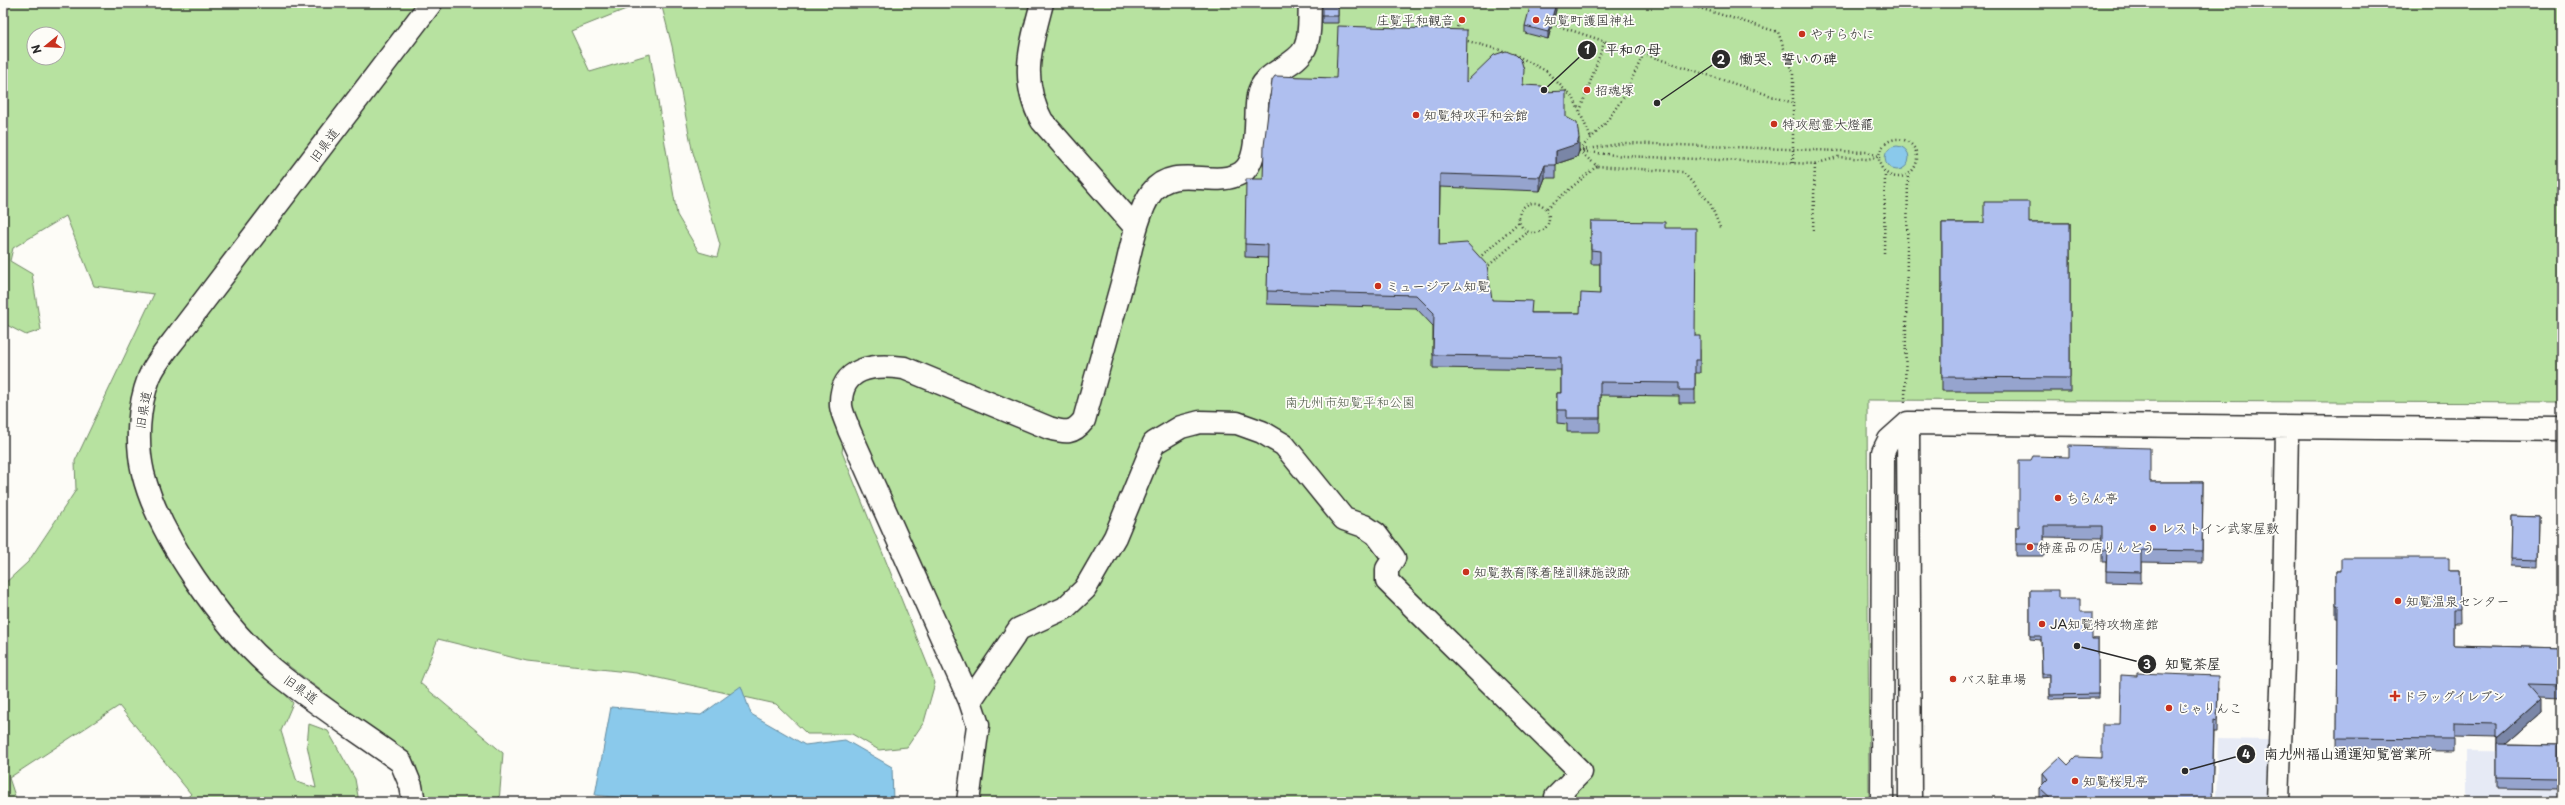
<svg xmlns="http://www.w3.org/2000/svg" width="2565" height="805" font-family="'Playpen Sans','Klee One',sans-serif">
  <style>
    .built { fill: #e6eaf5 }
    .green { fill: #b7e2a0; stroke: #718666; fill-rule: evenodd }
    .water { fill: #8ac9eb; stroke: #648a9e }
    .lines { fill: none; stroke-linecap: round; stroke-linejoin: round }
    .minor-casing { stroke: #2b2b2b; stroke-width: 25 }
    .path { stroke: #2b2b2b; stroke-width: 2.5; stroke-dasharray: 1 3; stroke-linecap: butt }
    .minor { stroke: #fdfcf7; stroke-width: 22 }
    .wall { fill: #96a4ce; stroke: #2b2b2b }
    .shaded-wall { fill: #7a86a7; stroke: #2b2b2b }
    .building { fill: #afbfef; stroke: #2b2b2b }
    .poi-dot { fill: #c8321e; stroke: #fdfcf7; stroke-width: 1.5 }
    .labels { text-anchor: middle; stroke-width: 3.5; stroke-linejoin: round; paint-order: stroke }
    .poi-label { font-size: 13px; fill: #2b2b2b; stroke: #fdfcf7; text-anchor: start }
    .street-label { font-size: 13px; fill: #2b2b2b; stroke: #fdfcf7 }
    .park-label { font-size: 13px; fill: #4e5948; stroke: #fdfcf7 }
    .leader { fill: none; stroke: #2b2b2b; stroke-width: 1.5 }
    .callout-dot { fill: #2b2b2b; stroke: #fdfcf7; stroke-width: 1.5 }
    .mark-label { font-size: 12px; text-anchor: middle; font-weight: bold; fill: #fff }
    .callout-label { font-size: 14px; text-anchor: middle; font-weight: bold; fill: #2b2b2b; stroke: #fdfcf7; stroke-width: 3.5; stroke-linejoin: round; paint-order: stroke }
  </style>
  <rect width="100%" height="100%" fill="#fdfcf7"/>
  <filter id="ink" filterUnits="userSpaceOnUse"><feTurbulence type="fractalNoise" baseFrequency=".025" numOctaves="2"/><feDisplacementMap in="SourceGraphic" scale="8" xChannelSelector="R" yChannelSelector="G"/><feConvolveMatrix kernelMatrix="1 2 1 2 8 2 1 2 1" color-interpolation-filters="sRGB"/></filter>
  <g filter="url(#ink)">
    <path class="built" d="M2218,739l50,1 -2,62h-50z
      M2467,751l95,1v50h-95z"/>
    <path class="green" d="M8,3h633l-70,28 19,41 60,-18 27,161 22,37 18,5 3,-12 -28,-96 -20,-103 -11,-43h1901v400l-695,-3 2,402h-910l8,-70 -4,-25 -118,-274 -3,19 93,231 -11,39 -17,25 -28,3 -27,-16h-45l-31,-30 -140,-31 -109,-12 -89,-22 -18,44 83,70 -4,49h-72l-12,-40 -130,-99 -12,18 20,22 -12,28 16,51 19,6 -9,-43 2,-21 19,7 27,48 4,23h-177l9,-8 -72,-88 -110,72 8,24h-14v-217l25,-23 48,-72 -1,-29 79,-167 -60,-8 -28,-70 -53,32 -3,13 22,13 9,56 -15,5 -23,-12v-314zM34,34h24v24h-24z"/>
    <path class="water" d="M1885 158a12 12 0 1 1 24 0a12 12 0 1 1-24 0Z
      M741,686l10,28 54,31 40,-5 47,27 1,35h-238l-60,-7 16,-88 90,8z"/>
    <g class="lines">
      <g class="minor-casing">
        <path id="minor" d="M1042,3c-11,42 -23,77 0,118l94,107
          M1908,423l2,379
          M970,701l49,-72 46,-21 20,-19 30,-52 39,-94 27,-16 19,-5 37,1 25,9 22,13 60,74 20,7 12,8 18,24 -7,11v12l194,191 -25,25
          M414,802l-3,-16 -10,-24c-43,-31 -89,-60 -130,-94 -48,-42 -113,-132 -128,-195 -7,-30 -5,-66 6,-95 6,-16 22,-33 32,-47l250,-328
          M968,802l10,-77 -8,-24 -121,-271c-2,-7 -7,-16 -8,-24 -2,-40 34,-42 63,-38l145,60c17,5 24,6 35,-8 14,-50 28,-101 42,-151 5,-21 13,-61 26,-77 22,-29 62,-3 89,-19 20,-12 13,-57 17,-77 4,-25 37,-28 47,-48 6,-13 4,-31 5,-45
          M1882,802l1,-350 6,-12 19,-17 654,7
          M2278,802l5,-140 4,-233"/>
      </g>
      <path class="path" d="M1683,3l95,29 15,41v90
        M1552,24l241,79
        M1456,31l4,-13
        M1464,40l43,12
        M1514,54l32,17 28,28 17,39
        M1580,111l25,-71
        M1879 158a19 19 0 1 1 38 0a19 19 0 1 1-38 0Z
        M1579,150l25,-25 19,-27 21,-45
        M1582,150l43,-7 242,9 11,4
        M1579,151l45,5 191,8 23,-7 29,2 11,-2
        M1579,151l18,15 86,6 27,31 11,27
        M1519 218a15 15 0 1 1 30 0a15 15 0 1 1-30 0Z
        M1547,208l50,-42
        M1813,230l2,-66
        M1884,253l1,-80
        M1479,258l40,-36
        M1485,266l4,-1 39,-33
        M1905,402l3,-228"/>
      <use href="#minor" class="minor"/>
    </g>
    <path class="wall" d="M1322,3h16v20h-16z
      M1556,10l-8,29 -23,-6v-7z
      M1466,82l58,3 20,7 22,25 13,34 -2,6 -21,7v14h-11l-5,13 -100,-4 -1,58 53,55 40,13h48l20,-19v-30h-9v-43l74,7 30,108 5,14v23h-5v30h-16v-7l-79,-1v37h-33v-8l-10,-1v-30h4v-23l-128,-2v-42l-17,-18 -149,-4 1,-46 -23,-1v-13l18,-65z
      M1942,223h128v168h-128z
      M2150,482h53l-1,81 -61,-1v21l-35,-1v-20h-4v-24l-58,-1v19h-28v-29h3z
      M2512,516l27,1 -1,50 -27,-1z
      M2336,571h123l1,52h-7v22l109,3v50l-23,-1 2,15 -36,32 53,1v44l-61,-1v-51l-44,-1v16l-116,-1 1,-133h-2z
      M2030,590l29,9 21,13 12,27h6v59l-48,1v-22l-8,1 -1,-38 -11,-1z
      M2218,688l-1,44h-3l-2,70h-171l-2,-2v-12l4,-4v-11l25,-8 34,-7 18,-34z"/>
    <path class="shaded-wall" d="M1556,3v7l-8,29v-7z
      M1579,138v13l-2,6 -21,7v-13z
      M1545,165v13l-5,13v-14z
      M2541,699v13l-44,39v-13z"/>
    <path class="building" d="M1322,3h16v13h-16z
      M1531,3h25l-8,29 -23,-6z
      M1338,26l129,4 -1,52 28,-27 12,-4 10,4 5,5 3,10 -1,15 19,1 2,6 22,-1v26l11,6 2,15 -2,6 -21,7v14h-11l-5,12 -100,-3 -1,71 28,-2 20,22 5,35 40,1 -1,12h49l1,-20 19,1v-43l-9,-1v-29l74,1v6h31l-1,108h5v24h-5v30h-16v-7l-79,-1v36h-33v-8h-10v-17h4v-36l-128,-2 1,-42 -18,-18 -149,-4 1,-46 -23,-1 1,-65h17l1,-33 8,-66 3,-4 61,2z
      M1984,202h45v21h41v155l-128,-1v-154h42z
      M2069,446l81,2v34h53l-1,69 -61,-1v22l-35,-1 1,-21h-5v-24h-58v18h-28v-17h3v-67h12l2,-4 36,1z
      M2512,516l27,1 -1,43 -27,-1z
      M2341,558h108v13h10l1,39h-7v35l109,3v37l-34,-1 13,15 -44,39v-14l-44,-1v16l-116,-1 1,-133h-2v-34h5z
      M2030,590h29v9h21v13h12v27h6v55l-48,1v-21h-8l-1,-38h-11z
      M2137,673l81,3 -1,45 -3,-1 -2,82h-158l-15,-14 9,-9 -5,-6 17,-16 8,8 8,-8 26,1v-34h18l1,-49 16,1z
      M2497,744l61,1v34l-61,-1z"/>
  </g>
  <g class="poi-dot">
    <circle cx="1462" cy="20" r="4"/>
    <circle cx="1536" cy="20" r="4"/>
    <circle cx="1802" cy="34" r="4"/>
    <circle cx="1587" cy="90" r="4"/>
    <circle cx="1416" cy="115" r="4"/>
    <circle cx="1774" cy="124" r="4"/>
    <circle cx="1378" cy="286" r="4"/>
    <circle cx="2058" cy="498" r="4"/>
    <circle cx="2153" cy="528" r="4"/>
    <circle cx="2030" cy="547" r="4"/>
    <circle cx="1466" cy="572" r="4"/>
    <circle cx="2398" cy="601" r="4"/>
    <circle cx="2042" cy="624" r="4"/>
    <circle cx="1953" cy="679" r="4"/>
    <path d="M2393 690h4v4h4v4h-4v4h-4v-4h-4v-4h4z"/>
    <circle cx="2169" cy="708" r="4"/>
    <circle cx="2075" cy="781" r="4"/>
  </g>
  <g class="labels">
    <g class="poi-label">
      <text x="1454" y="25" text-anchor="end">庄覧平和観音</text>
      <text x="1544" y="25">知覧町護国神社</text>
      <text x="1810" y="39">やすらかに</text>
      <text x="1595" y="95">招魂塚</text>
      <text x="1424" y="120">知覧特攻平和会館</text>
      <text x="1782" y="129">特攻慰霊大燈籠</text>
      <text x="1386" y="291">ミュージアム知覧</text>
      <text x="2066" y="503">ちらん亭</text>
      <text x="2161" y="533">レストイン武家屋敷</text>
      <text x="2038" y="552">特産品の店りんどう</text>
      <text x="1474" y="577">知覧教育隊着陸訓練施設跡</text>
      <text x="2406" y="606">知覧温泉センター</text>
      <text x="2050" y="629">JA知覧特攻物産館</text>
      <text x="1961" y="684">バス駐車場</text>
      <text x="2403" y="701">ドラッグイレブン</text>
      <text x="2177" y="713">じゃりんこ</text>
      <text x="2083" y="786">知覧桜見亭</text>
    </g>
    <g class="street-label">
      <text transform="translate(324 145) rotate(-53)" y="5">旧県道</text>
      <text transform="translate(143 410) rotate(-80)" y="5">旧県道</text>
      <text transform="translate(301 689) rotate(36)" y="5">旧県道</text>
    </g>
    <g class="park-label">
      <text x="1350" y="407">南九州市知覧平和公園</text>
    </g>
  </g>
  <path class="leader" d="M1544 90L1587 50M1657 103L1721 59M2077 646L2147 664M2185 771L2246 754"/>
  <g class="callout-dot">
    <circle cx="1544" cy="90" r="4"/>
    <circle cx="1657" cy="103" r="4"/>
    <circle cx="2077" cy="646" r="4"/>
    <circle cx="2185" cy="771" r="4"/>
    <circle cx="1587" cy="50" r="10"/>
    <circle cx="1721" cy="59" r="10"/>
    <circle cx="2147" cy="664" r="10"/>
    <circle cx="2246" cy="754" r="10"/>
  </g>
  <g class="mark-label">
    <text x="1587" y="54">1</text>
    <text x="1721" y="64">2</text>
    <text x="2147" y="669">3</text>
    <text x="2246" y="759">4</text>
  </g>
  <g class="callout-label">
    <text x="1633" y="55">平和の母</text>
    <text x="1788" y="64">慟哭、誓いの碑</text>
    <text x="2193" y="669">知覧茶屋</text>
    <text x="2348" y="759">南九州福山通運知覧営業所</text>
  </g>
  <rect width="2565" height="805" fill="none" stroke="#fdfcf7" stroke-width="16"/>
  <rect x="8" y="8" width="2549" height="789" fill="none" stroke="#2b2b2b" stroke-width="1.5" filter="url(#ink)"/>
  <g transform="translate(46 46) rotate(252)"><circle r="19" fill="#fdfcf7" stroke="#a9a8a5"/>
  <path d="M0-3L7 15L0 10L-7 15Z" fill="#c8321e"/>
  <text y="-6" font-size="11" font-weight="bold" text-anchor="middle" fill="#2b2b2b">N</text>
  </g>
</svg>
